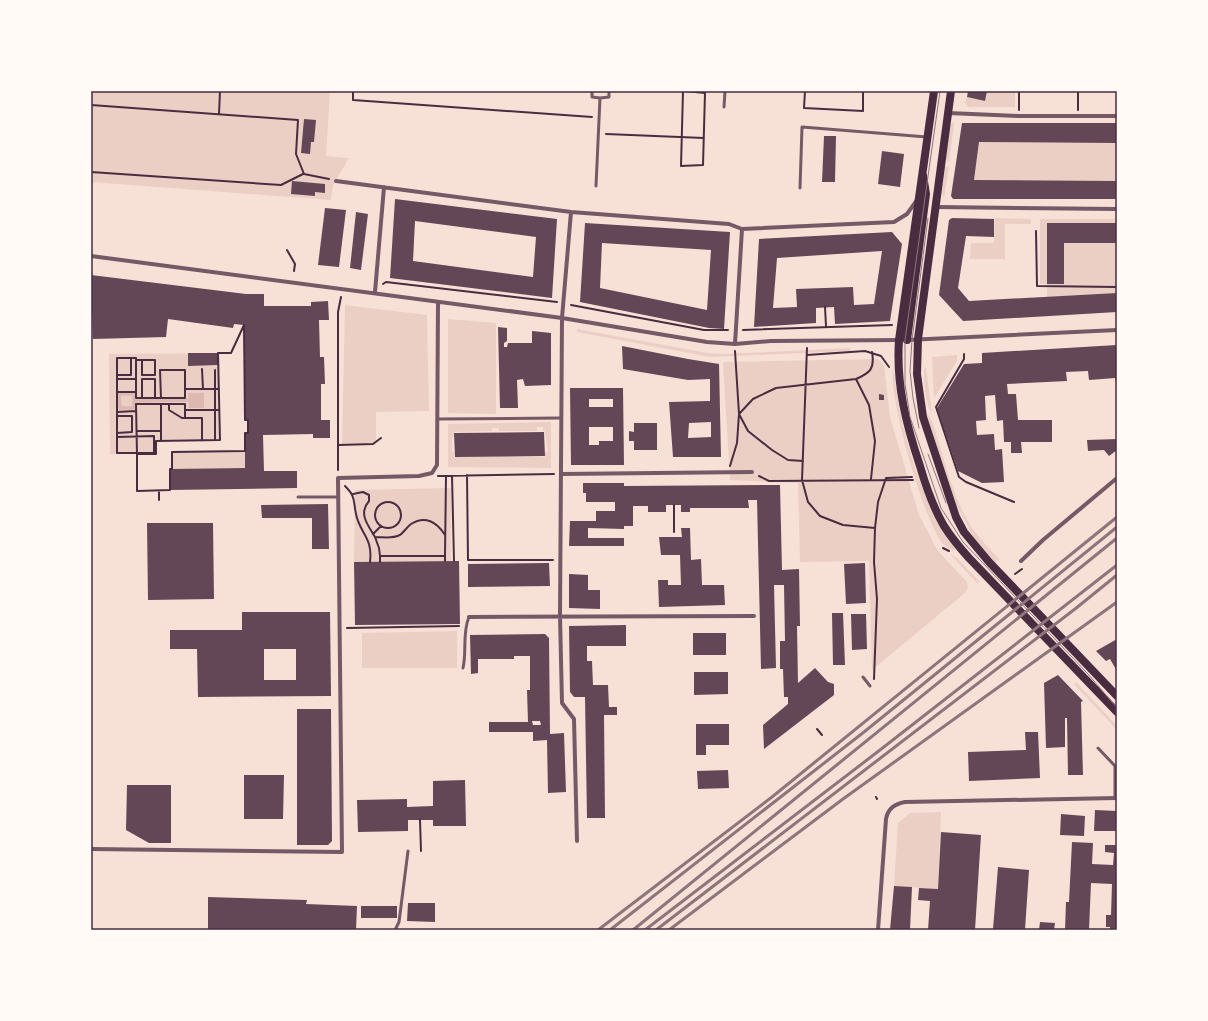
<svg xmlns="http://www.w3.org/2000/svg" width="1208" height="1021" font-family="Literata,serif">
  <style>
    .green { fill: #ebcfc5; fill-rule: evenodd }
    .water { fill: #dcb8b0 }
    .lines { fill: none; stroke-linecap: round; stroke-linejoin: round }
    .stream { stroke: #dcb8b0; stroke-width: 3.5 }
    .building { fill: #644757; fill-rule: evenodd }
    .path { stroke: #4a2c40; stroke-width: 2 }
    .service { stroke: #755966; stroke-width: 3 }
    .minor { stroke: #755966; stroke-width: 4 }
    .secondary { stroke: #4a2c40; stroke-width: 8 }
    .tram { stroke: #8f747c; stroke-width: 1 }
    .rail { stroke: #8f747c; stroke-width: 3 }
    .neatline { fill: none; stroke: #4a2c40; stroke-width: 1.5 }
  </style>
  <rect width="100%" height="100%" fill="#f7e1d7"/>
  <path class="green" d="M91,91h239l-4,65 23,2 -16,27 -2,15 -240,-18z
    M987,91h28v16h-47l-3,-4 2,-6 18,4z
    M953,122l1,3 -5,37 -3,-2 5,-35z
    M979,142l138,1v38l-143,-1z
    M949,166l-5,33 -2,-7 3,-25z
    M995,218l36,1v5h-26v35h-35l1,-16h23z
    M1040,219h77v4h-70v61h17v-41h53v50l-70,4v-13h-7z
    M345,305l82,10 2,96 -53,1v31l-34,1z
    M448,319l48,4v91l-48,-1z
    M577,329l131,24 15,1 127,-6 1,3 -141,6 -133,-25z
    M218,353l2,87 -64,1v13h-46l-1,-100z
    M957,355v6l-23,37 -2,-41z
    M878,359l6,6 6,52 29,98 19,36 29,31 1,6 -3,5 -93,77 -3,-109 -69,1 -2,-79 -68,-3 -7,-118z
    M924,367l2,1 6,46c-8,-14 -8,-32 -8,-47z
    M893,368c3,12 3,24 5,36 10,48 28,106 57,145l-2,2c-3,-2 -7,-4 -10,-7 -19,-22 -55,-147 -50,-176z
    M926,412l6,9c11,32 18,67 34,97 8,15 21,28 33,41l-4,4 -22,-27 -17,-32z
    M551,422v46l-103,-1v-43zM537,427h6v4h2l3,20 -3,1v5h-91v-5h-2v-14l2,-1v-5l38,-1v-3h7v3h38z
    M245,451v17l-73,1v-17z
    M451,488v73l-97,1 1,-72z
    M949,553l8,5 22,23 -1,3z
    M457,631v37h-95v-35z
    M1076,682l41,44v4l-43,-46z
    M941,812l-3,77 -44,-3 4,-63 12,-10z"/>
  <path class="water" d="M188,393h16v15h-15z"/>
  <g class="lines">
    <path class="stream" d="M119,394h15v14h-14z
      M134,401l54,-1"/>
  </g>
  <path class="building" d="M968,91h19l-2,10 -18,-4z
    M304,119l12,1 -2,22h-3l-1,12 -9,-1z
    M962,123h155v20l-138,-1 -5,38 143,1v18h-164l-2,-3z
    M824,136h12l-1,46h-13z
    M882,151l22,3 -4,33 -22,-3z
    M292,181l33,3v9l-10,-1v4l-24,-2z
    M395,199l162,20 -5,79 -162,-20zM415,221l121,16 -3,40 -120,-16z
    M325,208l21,2 -7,57 -21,-2z
    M356,212l12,2 -7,56 -11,-2z
    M952,218l42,1v18l-28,-1 -8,52 11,13 148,-8v19l-154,9 -24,-26 10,-75z
    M585,223l145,9 -6,97 -15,-1 -129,-26zM602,243l109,7 -4,60 -107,-22z
    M1047,223h70v20h-53v41h-17z
    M892,232l10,12 -12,77 -55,3 -1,-17 -18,1v15l-62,4 5,-88zM882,251l-8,53 -20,1 -1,-18 -57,2 1,18 -24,1 4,-50z
    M91,275l155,19h18v12h47v-4l17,-1 1,19h-10l1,37h4l1,27h-4v36h9v18h-17v-4l-50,1 1,36h33v17l-127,2v-21l75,-1v-35h3v-13h-3l-1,-95 -10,-1 -1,4 -65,-9 -2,18 -73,2z
    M498,327l9,1v13l-3,2v4h3l1,-4h24v-12l19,2v52l-26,1 -2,-7 -6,1 1,28h-18z
    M1117,345v41l-2,-8 -26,2 -1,-9 -22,1 1,9 -60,3 1,10h8l2,26h34v22h-31l1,11h-11v-11h-7l-1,-22 -6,1 -2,-26 -10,1 1,24 -10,1 1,14 17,-1 1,16 7,-1 2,33 -22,1 -24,-12 -21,-63 27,-44 18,-1v-10z
    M622,346l66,13 31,5 2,93h-48l-4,-55 41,-1v-22l-22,1 -65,-11zM711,422v15l-23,1 1,-15z
    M188,353h30v12l-30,1z
    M570,388h53l1,77h-53zM589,399h24v8h-24zM589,427h24v14h-14v4h-10z
    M879,394l5,1v5h-5z
    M634,423h23v27h-23v-9h-5v-10l5,1z
    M544,432l1,24 -90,1 -1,-24z
    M1117,439v11l-8,6 -5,-6 -16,1 -1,-11z
    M583,483h41v3l156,-1 2,85 17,-1 1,57h-3l1,57 17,-15 13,14 6,2v11l-70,54 -1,-24 25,-21v-7h-4l-1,-28h-3v-28h5l-1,-56h-10l2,83 -15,1 -4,-169h-9l1,8h-59v4h-9v-7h-15v7h-18v-6h-15v20h-9v3l-36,-1v10h36v8h-55l1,-25h26v-10h19v-9h-29v-9h-3z
    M328,504l1,45h-17v-31h-50l-1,-13z
    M147,523h66l1,76 -66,1z
    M681,528h9l1,32 10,-1 1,26h22l1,20 -66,2 -1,-27h10v5h13l-1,-30h-19l-2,-18h23z
    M459,561l1,63 -105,1 -1,-63z
    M549,563l1,23 -82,1v-23z
    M865,563l1,40 -20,1 -2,-40z
    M569,574l19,1v15h12v19l-31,-1z
    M242,612h88l1,84 -133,1 -1,-48h-27v-19h72zM264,649h32v31h-32z
    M832,613h11l2,52h-12z
    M851,614h15l1,35 -15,1z
    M626,625v21h-39v15h5l1,24h15l1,22h8v8h-13l1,103h-18l-2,-121h-11l-4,-5 -1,-66z
    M693,633h33v22h-33z
    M545,634l4,4 1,96 14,-1 2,59 -18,1 -1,-53 -14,1v-9h-44v-10h39l-1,-32h3v-34h-16v3h-36v14l-7,1 -1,-39zM532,721h8l1,4h-8z
    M1117,639v32l-7,-12 -4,2 -10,-10z
    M694,672h34v22l-34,1z
    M1058,675l25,26 -2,1 2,73h-15l-1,-57h-2v29l-19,1 -2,-65z
    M297,709h34l1,132 -4,4h-31z
    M696,724h33v21h-23v10h-10z
    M1025,732h13l2,46 -71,3 -1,-29 58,-2z
    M728,770l1,18 -31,1 -1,-18z
    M244,775h40l-1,44h-39z
    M465,780l1,46h-33v-6h-25v11l-50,1 -1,-32 50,-1v8l26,-1v-25z
    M127,785h44v58h-22l-23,-13z
    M1095,810l22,1v20h-23z
    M1061,814l24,2 -1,20 -24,-1z
    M941,832l40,3 -6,95h-47l2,-29 -12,-1 1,-12 19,1z
    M1072,842l21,1 -1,21 21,1 1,-12 -9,-1v-7h12v85h-7v-3h-4v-12h5l1,-31 -21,-1 -2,47h-24l1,-28h3z
    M998,867l31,3 -4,60 -32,-1z
    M894,886l18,1 -2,43h-20z
    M208,897l99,3 -1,4 51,2 -1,24h-148z
    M408,903h27v19l-28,-1z
    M361,906h36v12h-36z
    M1040,922l15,1 -1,7h-15z"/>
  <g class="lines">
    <path class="path" d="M353,91v9l239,17
      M683,91l-2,75 22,-1 2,-72 -20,-2
      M805,91l-1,17 59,3v-20
      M1078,91v19
      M91,105l207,15 -2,34 8,20 25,5
      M1019,110v-19
      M219,114l1,-23
      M606,134l98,4
      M91,172l190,13 22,-11
      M1036,231l1,55 80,1
      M287,250l8,14 -1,7
      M383,284l3,-2 171,20
      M571,305l133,25h24
      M825,307l1,19
      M244,325l1,95h3v13h-3v18l-73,1v17h-2v21l-33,1v-37h19v-13l64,-1 -2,-87h13z
      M743,330l149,-5
      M807,348l-5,132 6,22 12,14 23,9 32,3
      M735,351l4,63 9,17 24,19 16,10 15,1
      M964,354v5l-28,48 23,70 7,5 48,20
      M807,355l58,-4 16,5 8,11
      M136,360h19v15h-13v-15
      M202,369l1,20
      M215,370v70
      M117,375h14v-17
      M117,379h19
      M856,379c14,-6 19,-10 16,-27
      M185,389h34
      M117,392h19
      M142,398v-19h13v19
      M161,404v37
      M169,404v6l13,8h20v23
      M185,410h34
      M117,412l19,-1
      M137,431h24
      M117,433l15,-1v-16h-15
      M117,437v16h37v-17l-37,1v-79h19v40h25l-1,-28h25v28h-24
      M338,445l35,-1 8,-6
      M137,454l-1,-50h49v14
      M730,466l7,-23 2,-29 14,-15 23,-11 80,-9 13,26 6,36 -4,38
      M338,470v-158l3,-15
      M467,475l1,85h85
      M438,476l116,-2
      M452,476l2,85
      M759,476l10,5 144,-1
      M345,486c11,11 8,14 11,28 4,20 17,23 14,48
      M159,491v9
      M353,494l10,-2 6,3v6c-11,13 -1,24 6,36 9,0 17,2 25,-2 4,-3 7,-8 11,-11 14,-9 26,-2 34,11
      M375 515a13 13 0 1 1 26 0a13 13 0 1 1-26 0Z
      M674,505v27
      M373,534l8,-8
      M375,537l4,11 1,8
      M943,548l6,3
      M445,561v-5
      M380,562v-6h65l1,-80
      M1015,574l7,-5
      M347,628l112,-2
      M874,679l3,-80 -3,-37 1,-34 3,-26 8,-24 26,-1
      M817,729l5,6
      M876,797l1,2
      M420,820l1,31"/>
    <path class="service" d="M592,91v6l8,1
      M724,107l1,-16
      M596,186l4,-88 9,-1v-6
      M800,188l2,-61 125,10
      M438,419l122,-1
      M298,497h40
      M463,668c4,-17 -1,-35 6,-51
      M863,677l7,9
      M1098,748l17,18v32
      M395,930l4,-8 9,-71"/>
    <path class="minor" d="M948,113l71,3h98
      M336,181l235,31 158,12 13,5 152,-7 13,-8 10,-14
      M936,207l181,2
      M571,212l-9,106 -2,298 2,87 12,16 3,122
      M91,256l471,62 145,24 28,2 36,-3 129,-1
      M375,292l9,-105
      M907,340l210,-10
      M735,344l7,-115
      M561,474l191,-2
      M1021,561l22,-21 74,-62
      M469,617l285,-1
      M91,849l251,3 -4,-374 81,-2 13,-3 5,-8 1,-163
      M878,930l8,-111c2,-11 9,-15 19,-17l212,-4"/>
    <path class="secondary" d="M934,91l-35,249c-3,45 7,84 21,126 6,21 13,41 24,60 7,11 16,22 25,32l148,154
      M951,91l-33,248 -1,35 6,43 33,100 8,15 25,30 128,134
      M907,340l19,-146 -3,-19"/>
    <path class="tram" d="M940,91l-35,249v44l5,33 31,91 22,34 125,132 29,34
      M919,428l-6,-30 -3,-27 2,-31 16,-122
      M928,454l18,49"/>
    <path class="rail" d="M598,930l174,-133 345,-280
      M610,930l254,-198 253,-205
      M633,930l484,-392
      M645,930l235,-180 237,-185
      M656,930l419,-321 42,-34
      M669,930l174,-131 274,-197"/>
  </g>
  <rect width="1208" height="1021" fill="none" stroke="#fffaf5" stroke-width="184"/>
  <rect x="92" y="92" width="1024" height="837" class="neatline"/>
</svg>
